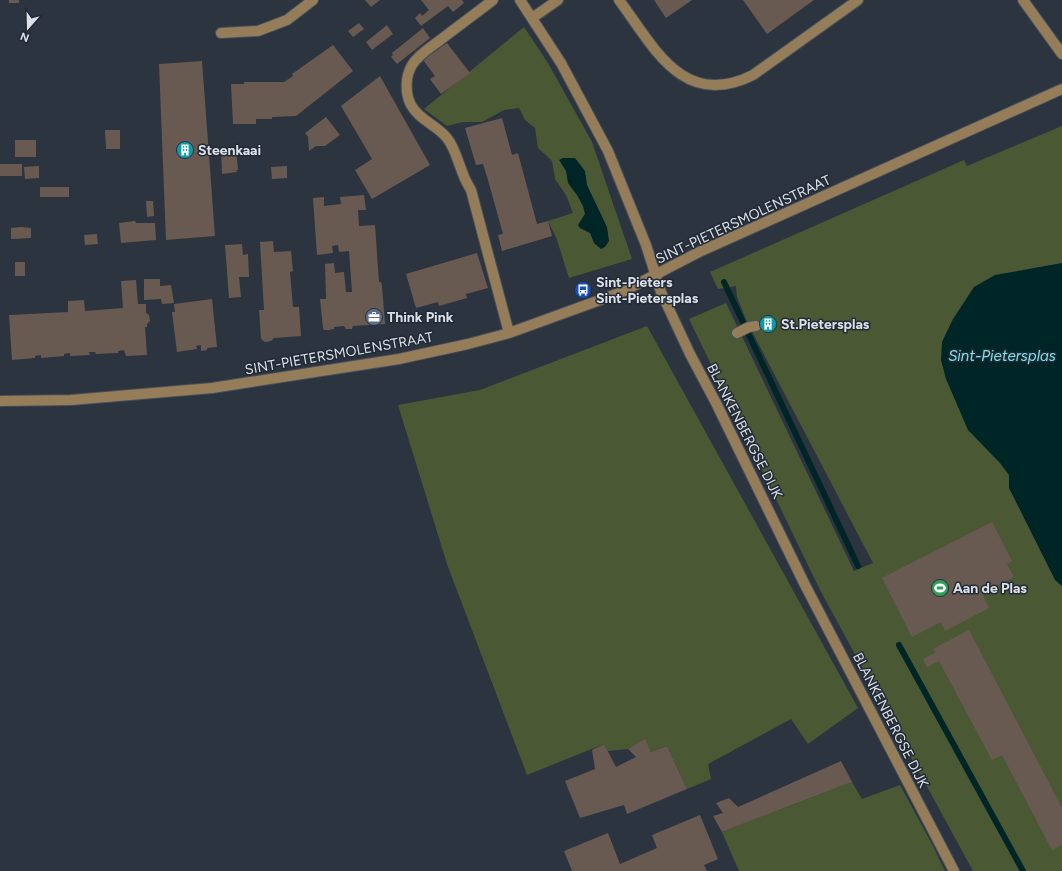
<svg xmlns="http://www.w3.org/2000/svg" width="1062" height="871" font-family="Figtree,sans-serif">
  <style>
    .green { fill: #4a5934 }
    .water { fill: #002527 }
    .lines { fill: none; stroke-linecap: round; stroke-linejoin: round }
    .stream { stroke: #002527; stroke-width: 6 }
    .building { fill: #695a51 }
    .minor-casing { stroke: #47505a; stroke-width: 12 }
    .minor { stroke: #957d59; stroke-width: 10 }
    .labels { text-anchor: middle; stroke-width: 3; stroke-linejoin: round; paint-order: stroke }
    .poi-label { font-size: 14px; font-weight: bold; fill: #dce1e9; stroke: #212a35; text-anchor: start }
    .street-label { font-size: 14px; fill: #dce1e9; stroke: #212a35 }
    .water-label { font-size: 15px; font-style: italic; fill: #79e4eb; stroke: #212a35 }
  </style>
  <rect width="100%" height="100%" fill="#2b343f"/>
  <path class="green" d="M524,27l24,36 44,79 40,117 -63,19 -13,-41 -8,-16 25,-8 -7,-18 -11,-16 -3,-18 -14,-13 -3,-20 -10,-8 -6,-12 -15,2 -22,12h-19l-16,4 -23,-17z
    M1062,126v745h-89l-153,-281 -131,-271 37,-16 128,268 19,-8 -126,-241 -10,-25 -1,-11 -18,3 -8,-17 254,-112 3,6z
    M647,326l211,382 -50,36 -17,-25 -83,45 3,15 -24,10 -20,-43 -16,6 -6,-12 -17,9 -20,2 -4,-7 -77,31 -80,-211 -49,-159 82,-15z
    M852,782l10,17 38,-14 33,61 12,25h-206l-17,-39z"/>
  <path class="water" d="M563,158h12l10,13 2,14 20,42 2,14 -4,6 -4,2 -7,-6 -4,-10 -10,-5 -2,-3 7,-11 -2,-8 -6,-11 -9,-12 -2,-12 -7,-11z
    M1062,263v323l-7,-6 -46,-92v-13l-9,-12 -32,-33 -22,-51 -5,-19 1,-18 11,-23 21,-32 21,-12z"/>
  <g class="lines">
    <path class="stream" d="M724,282l134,284
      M899,645l124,226"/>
  </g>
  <path class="building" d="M9,0h10v3h-10z
    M365,0h15l-9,7z
    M421,0h41l2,3 -11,9 -5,-6 -27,20 -6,-8 5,-5 2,3 7,-6z
    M654,0h38l-26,18z
    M743,0h71l-47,34z
    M359,23l5,6 -11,8 -5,-6z
    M387,25l6,9 -21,16 -6,-8z
    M423,28l7,10 -33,26 -6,-7 2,-2 -1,-2z
    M447,43l23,30 -29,21 -11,-15 5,-3 -12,-16z
    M333,45l20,26 -57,45 -24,1v2h-16v5h-23l-2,-40h13v-2h40l9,-6 -1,-2z
    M202,61l13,175 -49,4 -7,-176z
    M380,76l50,89 -58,34 -17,-29 17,-11 -31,-53z
    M326,117l14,18 -15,11h-9l-7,5 -1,-14 -3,-4z
    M502,118l10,37 6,-2 19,71 11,-3 4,15 -50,15 -4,-16 5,-1 -15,-54 -5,-16 -7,1 -11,-37z
    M105,130h15v19h-14z
    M15,140h21v17h-21z
    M236,148l2,22h-2l1,2 -15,2 -1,-25z
    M0,164h22v12h-22z
    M39,166v12l-14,1 -1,-12z
    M287,166v12l-15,1 -1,-12z
    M40,187h29v10h-29z
    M364,195l2,15h-8l1,16 16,-1 4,57h2l1,4 3,38 -32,2 -1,3h-6l-2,-3 -10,1v2l-5,1h-5l-1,-2 -3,-29h6l-1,-35 9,-1 1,10 9,-1 2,20h6l-3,-41 -10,1 -1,-7 -6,1 1,7 -16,2 -4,-57 11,-1v9l17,-2 -1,-7z
    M146,201h7l1,15 -7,1z
    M135,221l1,2h19l1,17 -35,3 -2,-20z
    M21,227l10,1v10l-20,1v-11z
    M97,234l1,10 -13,1 -1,-10z
    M273,241l1,11 17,-1 2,20 -3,1 3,35h6l2,29 -27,2 -3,3 -6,1 -4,-3 -2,-29h5l-4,-68z
    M242,244l1,11 5,-1 1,23h-10l2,20 -12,1 -4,-53z
    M477,253l11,35 -22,6 1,4 -28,8 -1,-4 -22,6 -10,-34z
    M15,262h10v14h-10z
    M144,279h16v7l11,-1 3,18 -12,1 -1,-5 -17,1z
    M136,280l2,24h8v9l3,2 1,6 -3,3v3h-2l2,28 -21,1 -2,-6 -6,1v2l-22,1 -1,-2h-6l1,3 -20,1v-3l-6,1v2l-23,2v-3l-6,1v2l-23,2 -3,-45 59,-3v-11l16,-1 1,11 38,-3 -2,-27z
    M212,299l5,48 -10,1v2l-6,1v-6l-5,1 1,3 -20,3 -5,-40h3l-1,-8z
    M773,316l5,8 -15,9 -5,-9z
    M992,522l20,39 -5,3 7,13 -32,16 7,15 -44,23 -4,-9 -29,15 -30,-59z
    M969,630l93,178v37l-10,5 -50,-95 -10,5 -53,-99 -12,6 -4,-8 12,-6 -2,-4z
    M645,739l6,13 16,-6 20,43 -60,25 -3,-9 -44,13 -15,-37 30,-12 -3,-19 12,-6 12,23 20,-10 -8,-8z
    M841,761l11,21 -130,50 -9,-16 10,-3 -7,-10 13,-5 9,9z
    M700,815l18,44 -14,6 3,6h-135l-8,-20 44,-18 12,31 37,-16 -5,-13z"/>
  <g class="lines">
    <g class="minor-casing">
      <path id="minor" d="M493,0c-18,14 -36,27 -54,41 -8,6 -21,14 -27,24 -7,12 -7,28 -1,40 8,15 26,20 36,33 8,10 11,24 16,36 2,6 5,11 8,16l38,143
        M520,0l41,63 47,88 38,94 15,47 29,62 26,49 89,182 149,286
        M619,0c35,47 64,110 134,75l105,-75
        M1023,0l39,54
        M532,18l26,-18
        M221,33l37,-2 29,-11 26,-20
        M737,333l12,-6 7,-1
        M0,401l71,-1 141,-12 187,-29 69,-15 41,-11 113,-41 77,-40 363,-163"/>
    </g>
    <use href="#minor" class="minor"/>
  </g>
  <defs>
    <g id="building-disc" transform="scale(0.9)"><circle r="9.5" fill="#0f9aa8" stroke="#212a35"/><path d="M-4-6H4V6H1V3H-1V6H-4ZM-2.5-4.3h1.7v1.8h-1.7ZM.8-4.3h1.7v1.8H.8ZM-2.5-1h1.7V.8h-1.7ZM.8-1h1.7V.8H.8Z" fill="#fff"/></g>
    <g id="bus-disc" transform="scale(0.9)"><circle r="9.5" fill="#1a4fb4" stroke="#212a35"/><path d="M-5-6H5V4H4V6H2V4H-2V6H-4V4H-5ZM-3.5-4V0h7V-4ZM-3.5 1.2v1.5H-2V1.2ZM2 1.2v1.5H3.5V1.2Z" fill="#fff"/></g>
    <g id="office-disc" transform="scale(0.9)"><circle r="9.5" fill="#5c6f8a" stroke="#212a35"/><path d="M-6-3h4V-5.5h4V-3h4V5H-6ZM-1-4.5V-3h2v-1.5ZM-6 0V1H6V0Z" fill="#fff"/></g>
    <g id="stadium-disc" transform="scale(0.9)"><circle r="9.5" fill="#2e9e5b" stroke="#212a35"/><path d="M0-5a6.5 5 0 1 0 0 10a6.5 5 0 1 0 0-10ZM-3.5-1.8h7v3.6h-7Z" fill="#fff"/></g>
  </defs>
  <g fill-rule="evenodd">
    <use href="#building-disc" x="185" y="150"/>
    <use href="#bus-disc" x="583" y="290"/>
    <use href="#office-disc" x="374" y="317"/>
    <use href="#building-disc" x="768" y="324"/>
    <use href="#stadium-disc" x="940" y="588"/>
  </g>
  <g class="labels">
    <g class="poi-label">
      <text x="198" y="155">Steenkaai</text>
      <text x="596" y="287">Sint-Pieters<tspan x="596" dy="16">Sint-Pietersplas</tspan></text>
      <text x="387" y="322">Think Pink</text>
      <text x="781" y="329">St.Pietersplas</text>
      <text x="953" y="593">Aan de Plas</text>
    </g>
    <g class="street-label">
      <text transform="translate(743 219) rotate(-25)" y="5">SINT-PIETERSMOLENSTRAAT</text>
      <text transform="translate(339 353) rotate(-10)" y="5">SINT-PIETERSMOLENSTRAAT</text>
      <text transform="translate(745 431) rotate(63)" y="5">BLANKENBERGSE DIJK</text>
      <text transform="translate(891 720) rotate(63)" y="5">BLANKENBERGSE DIJK</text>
    </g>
    <g class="water-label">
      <text x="1002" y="361">Sint-Pietersplas</text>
    </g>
  </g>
  <g transform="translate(28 28) rotate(200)" stroke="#212a35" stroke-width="3" paint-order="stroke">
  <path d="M0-3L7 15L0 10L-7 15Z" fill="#dce1e9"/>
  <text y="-6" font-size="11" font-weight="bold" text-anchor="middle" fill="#dce1e9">N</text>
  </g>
</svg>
